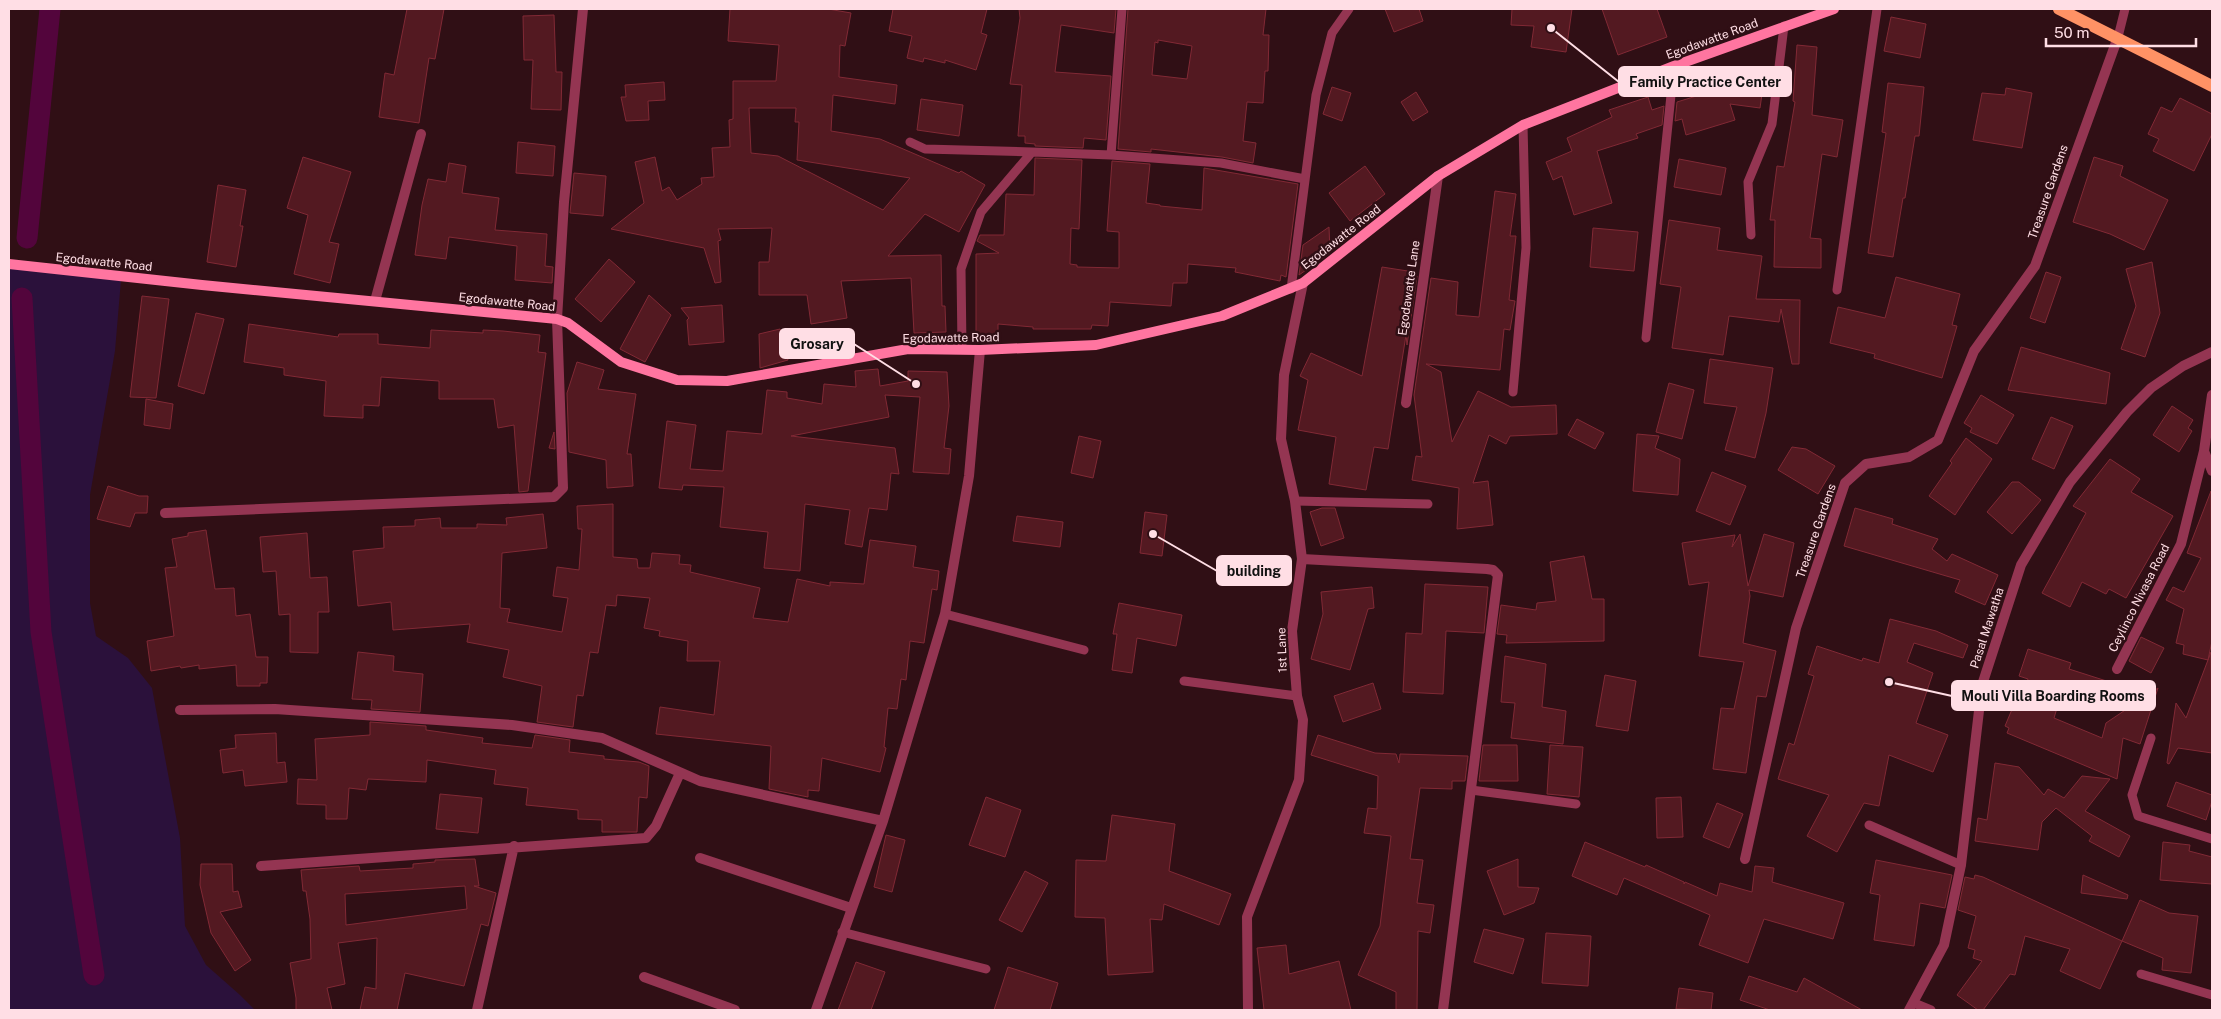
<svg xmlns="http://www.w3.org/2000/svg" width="2221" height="1019" font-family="'Public Sans',sans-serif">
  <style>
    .green { fill: #2b113b }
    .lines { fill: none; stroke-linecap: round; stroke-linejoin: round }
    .canal { stroke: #53053c; stroke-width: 21 }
    .building { fill: #531921; stroke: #812935; fill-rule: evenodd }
    .lane { stroke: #943552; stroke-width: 9 }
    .street { stroke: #943552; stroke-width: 10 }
    .secondary { stroke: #ff75a0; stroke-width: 10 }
    .primary { stroke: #ff9265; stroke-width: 12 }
    .labels { text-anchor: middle; stroke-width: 5; stroke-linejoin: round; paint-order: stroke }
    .street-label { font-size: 12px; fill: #ffdee5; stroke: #300f15 }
    .leader { fill: none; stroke: #ffdee5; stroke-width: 2 }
    .callout-dot { fill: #ffdee5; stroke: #300f15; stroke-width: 2 }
    .callout { fill: #ffdee5; stroke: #ffdee5; stroke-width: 2 }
    .callout-label { font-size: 14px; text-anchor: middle; font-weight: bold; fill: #111 }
  </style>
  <rect width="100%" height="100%" fill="#300f15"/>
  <path class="green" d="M9,266l112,14 -6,71 -25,144v108l6,33 32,22 24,30 28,150 5,88 21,39 34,30 15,15h-246z"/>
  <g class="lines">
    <path class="canal" d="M27,238l23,-229
      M22,298l19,334 53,343"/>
  </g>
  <path class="building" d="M407,9h37l-9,50 -6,-1 -10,65 -40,-6 6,-44 9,2z
    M730,9h98l23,4 -6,33 -5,-1 -1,32 58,8 -2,19 -62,-9 -2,36 49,8 79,34 2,-2 24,14 -26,47 -34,-18 -37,42 53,-1 1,51h3l1,26 -32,1 -3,-55 -70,3 6,37 -36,6 -4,-29h-48v-33h10l3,-34 -54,1 3,11 -3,1 3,41 -6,1 -11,-35 -93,-19 33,-26 -9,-41 20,-5 7,34 7,-4 8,13 25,-16 -1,-6 13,-1 -2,-29 18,-1 -1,-27 4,-1v-38h43l3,-36 -51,-4zM749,108h47l-1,14h4l-2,38 113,18 -27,32 -105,-54 -27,-3z
    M893,9h94l-6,24 6,2 -11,35 -31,-10v3l-21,-5 -1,4 -16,-4 5,-22 -23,-5z
    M1019,9h97l-2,24 -53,-8 -6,47 56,4 -5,64 -22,-2 -1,10 -48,-2v-2l-10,-1v-7h-7l4,-51 -12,-1 10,-66z
    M1128,9h138l-3,26h6l-1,36h-3l-2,32 -16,-1 -4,39 13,2 -3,20 -31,-6 -71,-8v3l-33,-3zM1158,40l34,6 -5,33 -35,-4 3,-33 3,1z
    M1385,9h34l4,12 -29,11z
    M1512,9h60l-6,43 -35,-5 3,-21 -23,-1z
    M1602,9h55l10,28 -49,18z
    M554,15l2,57h6l-1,38 -30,-1 2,-49h-9l-1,-44z
    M1891,17l35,7 -6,34 -36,-7z
    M1797,45l20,2 -5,68 31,5 -6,37 -15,-3 -12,84 11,1v29l-47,-1 1,-47h-5l7,-54 7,1 11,-65 -2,-1z
    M1743,77l21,3 -4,28 -30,-4 5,16 -49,15 -4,-16 -7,2 2,-19 65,-20z
    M664,82l1,18 -17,1 1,19 -23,1 -5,-24h5l-1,-12z
    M1888,83l36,4 -5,49h-4l-10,62h-2l-10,59 -25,-4 18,-120 -4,-1z
    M1332,87l19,6 -9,28 -19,-7z
    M2006,88l26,5 -10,55 -49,-8 9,-47 23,2z
    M1416,92l12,20 -15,9 -12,-19z
    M1648,97l4,13 12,-4 -2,19 -26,9 2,4 -41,13 15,52 -38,12 -12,-39 -9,4 -7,-18 26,-11 -5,-13 45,-21 -3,-7z
    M2180,98l32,16v20l-18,37 -41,-20 6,-12 -11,-5 13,-27 11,5z
    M921,99l42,6 -4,31 -42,-6z
    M518,142l37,4 -2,30 -37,-3z
    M303,157l48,15 -22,70 10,2 -9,39 -36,-9 14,-59 -21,-7z
    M2094,157l29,9 -3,10 48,24 -24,50 -34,-16 -37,-12z
    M1035,158l47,2 -3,69 -8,-1 -1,36 7,1v2l42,1v-36l-12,-1 5,-70 38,3 -4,39 14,2v1l42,4 2,-42 94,16 -12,93 -5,-2 -1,6 -45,-9 1,-4 -48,-4 -1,19h-14l-2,23 -61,-4 -2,24 -16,-1 -1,4h-58v-2l-35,-3v15h-22v-85l23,-1 -22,-12 3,-6h24l2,-41 28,1z
    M1679,159l47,9 -5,27 -47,-8z
    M449,163l17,3 -4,27 37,5 -4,32 52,4 -2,32 8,1 -1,16 -37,-3 2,-34 -68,-9 -3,22 -31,-4 7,-50 6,-26 18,3z
    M1365,166l20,28 -35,27 -21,-28z
    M574,173l32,3 -3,40 -33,-3z
    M218,185l28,5 -6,36h3l-7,41 -29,-5z
    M1495,191l21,3 -6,42h6l-7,64 6,1 -5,29 -6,-1 -4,41 -74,-6 15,8 11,70 26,-51 33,16 45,-2 1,29 -47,2 -4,8 -17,-9 -16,48 15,-2 5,44 -36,4 2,-41 -47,-8 4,-24 6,1 -8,-62 17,-117 27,4 -2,33 23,2z
    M1669,220l51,8 -3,22 45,6 -6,43 44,1 -1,64h-7l-11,-55 -2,13 -50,-6 -6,39 -51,-7 9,-61 -21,-3z
    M1329,227l1,26 -31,22 4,-30z
    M1593,228l45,4 -4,39 -44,-4z
    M609,259l26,23 -34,40 -26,-23z
    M2152,262l8,51 -15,44 -24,-8 15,-43 -10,-37z
    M1382,267l32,5 -1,4h4l-10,69 -1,-10 -18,114 -14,-2 -8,43 -37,-6 7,-47 -38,-7 10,-50 -8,-4 11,-23 51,23z
    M2046,272l15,5 -16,46 -15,-5z
    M1896,277l64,17 -8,31 5,1 -15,52 -68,-20 1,-4 -45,-11 8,-36 47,11z
    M649,295l22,20 -26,47 -25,-13z
    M142,296l27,3 -13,99 -26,-1z
    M722,305l2,37 -35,3 -2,-25 2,-2 -8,-10z
    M196,313l28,6 -20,75 -26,-8z
    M249,324l89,13 1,-3h39v10l52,4 1,-18 52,3v-3l20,1 37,4 -2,17 8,1 -18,138 -9,1 -5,-67 -16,3 -4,-29h-55v-18l-58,-4 -2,29 -16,-1v13l-39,-2 2,-35 -42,-6v-7l-40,-6z
    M780,329l8,31 -28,8 -1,-34z
    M2021,347l89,26 -4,31 -98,-14z
    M1710,359l63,9 -7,45 -11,45 -30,-8 12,-43 -33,-4z
    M577,362l27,8 -6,19 38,5 -9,60h4l2,32 -26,2 -1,-28 -37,-8 -2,-59z
    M878,369l2,17 28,-5v-10l39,1 2,34 -5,42 7,1 -2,25 -36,-2 7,-75 -35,-2 4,22 -98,19 104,12 4,26 -8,-1 -4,37 -18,-2 -7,39 -17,-3 5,-34 -45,-6 -5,67 -36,-3 4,-36 -48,-5 4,-40 -41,-2 -1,5 -23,-2 8,-67 29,4 -6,44 33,2 4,-40 35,3 5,-44 20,2v6l35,6 2,-20 32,3 -1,-16z
    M1669,383l25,7 -12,49 -26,-7z
    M1981,395l33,20 -17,29 -27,-12 2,-4 -8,-5z
    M146,399l27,5 -3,25 -26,-4z
    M2172,406l21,14 -5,8 4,3 -13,21 -26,-17z
    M2051,417l22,9 -19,43 -22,-10z
    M1577,419l27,14 -9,16 -27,-14z
    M554,432l1,17 -6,-1z
    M1637,434l22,2 -4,12 25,11 -2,36 -45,-4z
    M1079,436l22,5 -8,37 -22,-5z
    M1966,438l26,21 -37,56 -26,-19 23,-33 -2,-2z
    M1792,447l14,2 29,17 -17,28 -40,-24z
    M2110,459l30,20 -9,13 42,24 -47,82 -17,-9 -3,5 -24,-12 -12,25 -28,-14 44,-80 -13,-7z
    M1712,472l34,14 -16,39 -34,-14z
    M2012,482h7l22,18 -29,34 -25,-22z
    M108,486l31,10h9l-1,17h-12l-5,14 -33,-8z
    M2211,491l1,150 -4,19 -25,-6 1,-9 -8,-2 8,-34 -18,-9 7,-13 11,5 17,-34 -14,-5z
    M613,504v53l24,2 1,9h12l2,-15 28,2 -1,9 12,1 -1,7 70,16 -7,30 35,4 9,-43 33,7v-4l34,2 6,-44 46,6 -3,21 26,4 -2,19 -5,-1 -8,54 -14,-2 -4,39 -5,-1 -4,30 -9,-1 -4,39 2,1 -6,24 -58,-14 -3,33 -11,-1v7l-5,-1 -34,-7 2,-43 -115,-12 4,-27 54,8 6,-54h-33l1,-20 -29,-5 1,-5 -16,-3 6,-30 -33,-3 -1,11 -10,-1 -8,48 -8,-1 -7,44 -6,-1 -4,32 -36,-5 5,-36 -39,-9 6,-27 -42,-8 3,-18 -77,6 -2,-28 -33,4 -5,-55 31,-3 -1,-21 32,-1v-6l25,-2 1,10h36v-4l30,1 -1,-7 37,-4 4,34 -45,5 -2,55 10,1 -3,13 55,10 6,-34 -15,-2 4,-29 22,3 3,-41h-4l-1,-23z
    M1322,508h13l9,30 -23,8 -11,-34z
    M1855,508l38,11 -1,5 46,15 -6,10 15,12 5,-7 46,21 -13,30 -30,-13 5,-12 -116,-34z
    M1145,512l22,3 -5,41 -22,-3z
    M1017,516l46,6 -3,25 -47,-6z
    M206,530l9,59 19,-1 2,28 14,-2 6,43h12l-1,26h-7v3h-23l-1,-21 -37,4v-4l-18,3 -1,-2 -29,5 -4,-30 27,-5 -9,-68 12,-1 -5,-28 16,-3v-3z
    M307,533l3,45 17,-1 2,35h-11v41l-28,-1v-38l-11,1 -3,-44 -13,1 -3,-35z
    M1740,534l8,52 16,-52 30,9 -11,54 -34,-7 1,6 -7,47 33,8 -10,46 -9,-1 -11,77 -33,-4 8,-61 13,1 10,-47 -45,-6 10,-74 -20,3 -7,-42 53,-8 -3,12z
    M1584,556l8,43h12v42l-98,2 1,-8 -10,-1 4,-29 35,5 1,-7 19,-2 -6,-39z
    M1425,584l63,3 -4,46 -38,-2 -3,63 -40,-2 3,-59 16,1z
    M1372,587l2,21 -6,1 -18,61 -39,-11 12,-45 -2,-22z
    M1119,603l63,12 -6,31 -39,-8 -5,35 -20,-3 5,-36h-4z
    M1890,619l46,12 32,14 -5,13 -49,-15 -7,19 26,11 -17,50 32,12 -15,37 -44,-17 -10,51 -15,-3 -27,49 -30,-16 22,-41 -51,-16 11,-36 5,2 20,-69 -6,-2 9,-28 45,15 1,-3 16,5z
    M2141,637l23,11 -13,25 -22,-12z
    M2028,649l43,14 -2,6 50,16 -6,19 -50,-16 -9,30 48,20 4,-15 52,-35 -18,56 -17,-6 -6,41 -110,-46 2,-5 -4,-2 8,-19 5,2 10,-30 -9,-3z
    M358,652l36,4 -1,15 30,3 -3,38 -49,-3 1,-9 -20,-1z
    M2211,652l1,101 -34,-5 -9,16 -2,-1 9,-60 10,15z
    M1505,656l41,8 -4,43 24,4 -3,33 -52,-6 4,-35 -14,-1z
    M1605,675l31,6 -8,50 -32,-5z
    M1373,683l8,26 -38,13 -9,-26z
    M370,722l56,4v4l57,8 -1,5 50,5 3,-13 35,5 -1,12 35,4v3l35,3 10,4 -2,32 -8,-1 -2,35h-35v-12l-24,-1v-9l-52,-5 2,-17 -34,-4 2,-14 -69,-10 -1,22 -58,-3 -2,11 -17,-2 -2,31h-21v-14l-29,-1 1,-25 19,1 -2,-41 55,-4z
    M276,733l1,30 8,-1 2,20 -42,4 -2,-16 -20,3 -3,-23 16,-2 -1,-13z
    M1318,735l57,18 21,1 3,9 1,-9 68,2 -3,25h-13v8l-32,-1 -10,71 13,1 -6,43 17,2 -4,28 -12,-2 -1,79h-21v-18l-38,-17 22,-49 11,-90 -27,-3 4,-25 9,1 1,-33 -67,-21z
    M1483,745h34l1,36h-39z
    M1550,745l33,2 -4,50 -32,-3z
    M1995,763l24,4 25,28 4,-6 16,9 18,-22 28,3 -25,32 45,25 -11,21 -30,-16 3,-5 -36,-28 -14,14 -4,28 -63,-9 3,-23 9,2z
    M2176,782l36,13v6l-6,19 -39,-14z
    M440,794l42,4 -4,35 -42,-4z
    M986,797l35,13 -16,47 -36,-12z
    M1681,797l2,40 -26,1 -1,-40z
    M1717,803l26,11 -14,34 -26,-11z
    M1112,815l63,9 -6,47 62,23 -12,31 -55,-21 -2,16 -12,-1 3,53 -45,3 -3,-57 -30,-1 1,-57 30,1z
    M886,835l19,5 -13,52 -18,-5z
    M1585,842l60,25 1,-2 38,17v2l1,-2 32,14 3,-13 32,9 3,-26 19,2 -2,14 72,21 -11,36 -69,-20 -16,44 -49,-18 11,-30 -86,-37 -7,17 -45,-19z
    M2163,842l27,3 -1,6 23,6v27l-52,-4z
    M475,859l4,27h-5l22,7 -8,33 -7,-2 -17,62 -59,-13 -8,37h-37l5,-23 11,2 1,-51 -39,5 7,41 -18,4 5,22h-36v-12l-6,-35 21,-4 -1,-40 -4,-28h-3l-2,-21 58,-4 1,5 53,-3v-4l22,-2v-2zM465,886l2,23 -121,16 -1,-31z
    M1518,859v28l21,1 -5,15 -30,12 -17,-44z
    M1876,860l76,15 -7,33 -25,-5 -6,43 -40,-6 6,-45 -10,-2z
    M201,864h31l1,28 5,-1 4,16 -22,5 31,48 -16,11 -24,-38 -11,-48z
    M1025,871l23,12 -26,49 -23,-12z
    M1975,875l8,2 139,64 -22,48 -40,-18 10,-22 -45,-13 -10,39 -5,-1 -27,36h-5l-21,-15 25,-34 -9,-3 2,-8 -7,-2 8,-32 -18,-6 7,-33 9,2z
    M2083,875l45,20 -1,4 -46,-6z
    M2140,900l29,13 29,3 -7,57 -29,-3 1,-12 -41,-17z
    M1484,929l40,10 -11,35 -39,-12z
    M1546,933l45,3 -3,50 -46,-3z
    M1286,945l3,29 50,-13 12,49h-87l-7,-62z
    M856,962l29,10 -14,38h-33z
    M1008,967l50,16 -8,27h-56z
    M1749,976l48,16 7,-14 58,32h-92l-30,-10z
    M1679,988l34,5 -2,17 -35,-1z"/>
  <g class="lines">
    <path class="lane" d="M2118,37l7,-28
      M910,142l15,7 107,3
      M1111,155l11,-146
      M1751,235l-3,-53 24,-58 12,-98
      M1291,289l25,-194 16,-62 17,-24
      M1837,290l40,-281
      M1646,338l28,-272
      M962,349l-1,-80 20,-57 51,-60 79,3 110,8 84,16
      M1513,392l13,-144 -3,-123
      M1295,501l133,3
      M945,614l139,36
      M1184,681l113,15
      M2151,738l-19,57 6,21 74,23
      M1471,790l105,14
      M1869,825l92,40
      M842,932l144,37
      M2141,974l71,21
      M1914,1003l17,7"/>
    <path class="street" d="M375,301l46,-167
      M2212,395l-8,56 8,20
      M1406,403l32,-227
      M165,513l389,-16 9,-9 -6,-169 7,-117 19,-193
      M1302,559l185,10 6,1 5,5 -55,435
      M2117,669l64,-125 23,-93
      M180,710l95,-1 237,16 90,13 98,43 183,40
      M700,858l151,50
      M1745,859l51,-231 49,-145 21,-19 43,-7 29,-17 36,-89 61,-85 83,-229
      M261,866l385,-28 10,-12 24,-53
      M644,977l91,33
      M477,1010l37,-164
      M816,1010l67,-189 62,-207 24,-138 11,-126
      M1248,1010l-1,-93 52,-137 4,-60 -6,-24 -5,-65 10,-72 -7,-58 -14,-62 3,-64 19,-92
      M1909,1010l35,-65 17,-80 21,-180 39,-120 49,-83 57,-70 24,-24 32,-22 29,-14"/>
    <path class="secondary" d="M9,264l193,21 355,34 11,4 53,39 56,18 50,1 181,-32 72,1 116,-5 126,-29 81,-33 135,-107 85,-51 151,-59 160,-57"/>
    <path class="primary" d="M2059,9l153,77"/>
  </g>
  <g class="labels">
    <g class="street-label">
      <text transform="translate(1712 39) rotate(-20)" y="4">Egodawatte Road</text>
      <text transform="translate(2048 192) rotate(-71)" y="4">Treasure Gardens</text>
      <text transform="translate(1341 237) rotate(-38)" y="4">Egodawatte Road</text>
      <text transform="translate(104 262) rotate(6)" y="4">Egodawatte Road</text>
      <text transform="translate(1409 288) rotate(-82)" y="4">Egodawatte Lane</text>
      <text transform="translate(507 302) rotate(6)" y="4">Egodawatte Road</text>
      <text transform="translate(951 338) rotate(-1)" y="4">Egodawatte Road</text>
      <text transform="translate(1816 531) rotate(-71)" y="4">Treasure Gardens</text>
      <text transform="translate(2139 598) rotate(-63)" y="4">Ceylinco Nivasa Road</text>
      <text transform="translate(1987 628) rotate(-72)" y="4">Pasal Mawatha</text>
      <text transform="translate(1282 650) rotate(-92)" y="4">1st Lane</text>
    </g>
  </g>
  <path class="leader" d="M1551 28L1619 82M916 384L854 344M1153 534L1217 571M1889 682L1952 696"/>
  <g class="callout-dot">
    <circle cx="1551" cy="28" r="5"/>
    <circle cx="916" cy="384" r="5"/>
    <circle cx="1153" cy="534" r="5"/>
    <circle cx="1889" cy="682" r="5"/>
  </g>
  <g class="callout">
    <rect x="1619" y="67" width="172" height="29" rx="5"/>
    <rect x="780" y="329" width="74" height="29" rx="5"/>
    <rect x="1217" y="556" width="74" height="29" rx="5"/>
    <rect x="1952" y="681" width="203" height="29" rx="5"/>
  </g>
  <g class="callout-label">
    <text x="1705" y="87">Family Practice Center</text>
    <text x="817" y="349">Grosary</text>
    <text x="1254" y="576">building</text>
    <text x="2053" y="701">Mouli Villa Boarding Rooms</text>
  </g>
  <rect width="2221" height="1019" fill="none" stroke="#ffdee5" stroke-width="20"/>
  <path d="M2046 38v8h150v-8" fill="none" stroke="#ffdee5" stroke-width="2.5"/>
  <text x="2054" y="38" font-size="15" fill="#ffdee5" stroke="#300f15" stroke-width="4" paint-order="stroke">50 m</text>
</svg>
